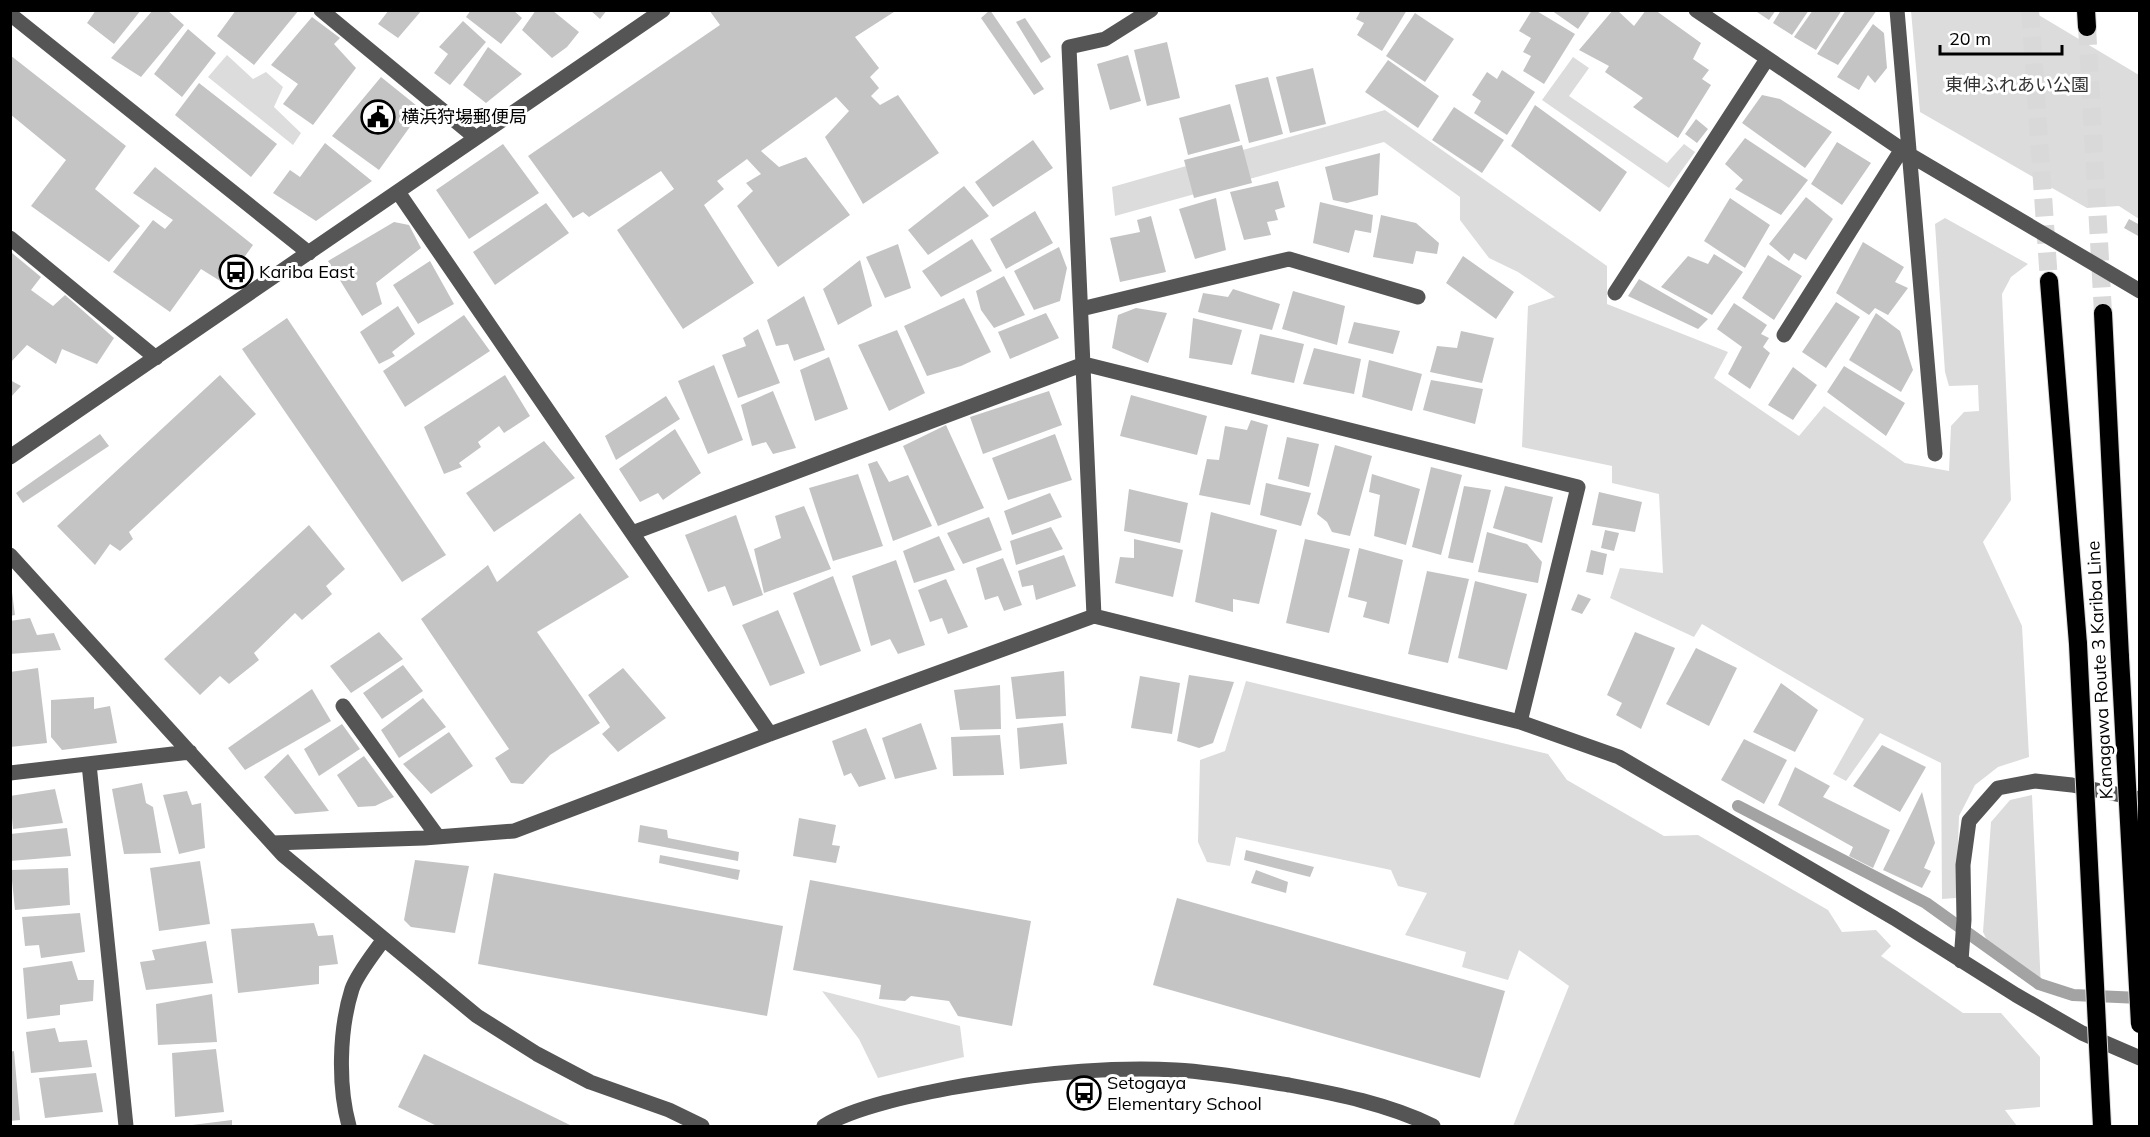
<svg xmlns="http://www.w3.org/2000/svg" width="2150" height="1137" font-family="Mulish,'Noto Sans JP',sans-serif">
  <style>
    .green { fill: #dcdcdc }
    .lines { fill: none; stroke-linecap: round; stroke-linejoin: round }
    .stream { stroke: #a3a3a3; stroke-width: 12 }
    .building { fill: #c4c4c4 }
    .highway-tunnel { stroke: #d9d9d9; stroke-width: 18; stroke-dasharray: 18 9; stroke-linecap: butt }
    .highway-casing { stroke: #dbdbdb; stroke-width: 20 }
    .minor { stroke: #555; stroke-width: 15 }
    .highway { stroke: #000; stroke-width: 18 }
    .highway-bridge-casing { stroke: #dbdbdb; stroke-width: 20; stroke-linecap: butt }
    .highway-bridge { stroke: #000; stroke-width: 18 }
    .labels { text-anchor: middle; stroke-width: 6; stroke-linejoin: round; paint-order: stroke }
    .park-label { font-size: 18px; fill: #333; stroke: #fff }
    .poi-label { font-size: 18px; fill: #000; stroke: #fff; text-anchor: start }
    .street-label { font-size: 18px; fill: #000; stroke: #fff }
  </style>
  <rect width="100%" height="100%" fill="#fff"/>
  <path class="green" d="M1911,11h121l107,64v144l-20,-13 -32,2 -167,-96z
    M227,55l26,24 13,-7 17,15 -9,20 27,26 -8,12 -85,-68z
    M1573,57l16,11 -20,28 98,67 17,-19 11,8 -26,36 -127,-88z
    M1385,110l222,156v38l121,48 -14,26 85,58 25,-30 81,57 44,8 2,-45 13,-14 15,-1 -1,-26 -29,1 -4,-14 -10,-148 10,-6 83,46 -17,13 -9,17 9,206 -28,42 39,84 7,131 -31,10 -23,18 -16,31 -3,82 -14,1 -1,-136 -61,-30 -34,48 -13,-7 31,-55 -162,-95 -8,13 -84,-39 10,-30 43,5 -4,-79 -47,-11v-17l-90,-19 6,-141 27,-9 -37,-25 -29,-14 -29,-38v-23l-76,-55 -269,74 -3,-29z
    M1246,681l302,73 19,26 97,56 34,-1 130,75 14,22 34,-2 15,16 -10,10 82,57h38l39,44v50l-35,3 12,16h-504l56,-140 -50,-36 -11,30 -46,-13 4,-15 -61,-17 22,-42 -29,-7 -7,-16 -155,-33 -6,29 -23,-4 -9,-20 2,-82 25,-9z
    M2032,795l9,193 -44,-27 -14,-29 8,-110 19,-22z
    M822,991l138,35 4,31 -86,21 -19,-39z"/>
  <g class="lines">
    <path class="stream" d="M1738,806l188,97 113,81 34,11 67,3"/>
  </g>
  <path class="building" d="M96,10h45l-27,34 -27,-21z
    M153,10h14l17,15 -43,52 -30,-19z
    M236,10h63l-45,55 -37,-29z
    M389,10h33l-24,28 -20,-14z
    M471,10h42l9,8 -21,26 -35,-27z
    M536,10h16l27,22 -12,15 -15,11 -30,-28z
    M590,10h17l-7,9z
    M709,10h188l-42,27 24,31 -9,9 9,11 -8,8 9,9 18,-10 41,58 -76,51 -38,-67 24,-26 -13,-14 -75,54 18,16 27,-10 44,58 -72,52 -41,-61 16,-15 -7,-8 15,-9 -14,-15 -30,22 7,8 -20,16 50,78 -71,46 -66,-99 57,-41 -13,-18 -72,46 -6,-5 -10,6 -45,-62 192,-131z
    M990,10l54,79 -10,6 -53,-77z
    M1361,10h46l-25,41 -25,-16 7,-12 -8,-4z
    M1532,10h3l40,24 -31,50 -21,-13 8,-15 -8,-4 8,-14 -12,-7z
    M1551,10h40l-13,19z
    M1613,10h4l17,16 12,-16h9l46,33 -8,16 16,11 -7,9 9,6 -33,53 -45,-31 10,-9 -38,-26 4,-6 -30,-16z
    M1754,10h22l-7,10z
    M1781,10h28l-17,25 -19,-12z
    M1813,10h29l-26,40 -22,-13z
    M1846,10h31l-39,55 -21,-11z
    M1415,13l39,26 -29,43 -39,-26z
    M312,17l28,21 -6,6 22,24 -43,57 -30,-21 15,-20 -27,-19z
    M1025,18l26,39 -10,6 -25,-41z
    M463,21l23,21 -36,43 -16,-12 14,-19 -9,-7z
    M1873,24l11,9 3,35 -12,15 -7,-8 -9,15 -22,-13z
    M188,29l28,24 -34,44 -28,-23z
    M1167,42l13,56 -33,8 -13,-56z
    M488,47l34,27 -36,29 -23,-18z
    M10,55l116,91 -31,43 45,37 -31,36 -78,-56 35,-46 -56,-46z
    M1128,55l13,46 -31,9 -13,-46z
    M1388,60l51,36 -21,32 -53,-36z
    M1313,68l13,56 -36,9 -14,-56z
    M1502,70l33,22 -28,43 -33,-22 7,-12 -9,-6 15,-23 10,7z
    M381,77l41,33 -43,60 -47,-34z
    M1268,77l15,57 -34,9 -14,-58z
    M199,83l78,61 -26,33 -76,-62z
    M1762,95l18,4 52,33 -27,36 -63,-45z
    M1230,104l10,37 -52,14 -9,-37z
    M1535,105l92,67 -27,40 -89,-66z
    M1454,107l50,33 -22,33 -50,-33z
    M1696,119l12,10 -11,14 -12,-9z
    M1745,138l63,42 -27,35 -46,-26 8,-9 -18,-16z
    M1033,140l20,28 -60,39 -18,-25z
    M1837,142l34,21 -29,42 -31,-21z
    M325,143l47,38 -56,40 -43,-28 17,-23 10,7z
    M503,144l36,49 -70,46 -33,-49z
    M1242,145l10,38 -58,15 -10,-38z
    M1380,153l-2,42 -31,8 -14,-3 -8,-33z
    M155,167l98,78 -28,39 -24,-15 -31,43 -57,-40 40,-52 12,9 8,-9 -40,-27z
    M1278,181l7,26 -10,3 3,10 -11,2 4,13 -27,5 -14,-48z
    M964,186l25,30 -61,39 -20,-25z
    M1806,197l27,22 -27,41 -12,-7 -5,8 -20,-17z
    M1216,198l10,52 -31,9 -16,-50z
    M1730,198l40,27 -25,43 -41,-27z
    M1320,202l53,13 -2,18 -16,-3 -6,23 -36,-10z
    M546,203l23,30 -74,52 -22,-33z
    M1035,211l18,32 -47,26 -16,-30z
    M1381,215l35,8 23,20 -2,11 -21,-3 -3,13 -40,-7z
    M1151,216l15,56 -46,10 -10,-44 30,-6 -3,-12z
    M2129,219l11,6v12l-16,-9z
    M394,222l15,3 12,23 -45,35 6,21 -20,12 -34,-55z
    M972,239l20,32 -51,26 -19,-26z
    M1863,242l41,25 -9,15 13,6 -20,27 -13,-7 -6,7 -33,-22z
    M898,244l13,44 -26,10 -19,-41z
    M1059,247l8,21 -7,33 -26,9 -20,-39z
    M12,253l29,24 -10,13 22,16 12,-11 49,43 -17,26 -35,-15 -6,15 -29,-19 -17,18z
    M1714,254l29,18 -31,43 -51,-28 27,-31 20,8z
    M1768,255l34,21 -28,44 -32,-22z
    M1463,256l51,36 -18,27 -50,-36z
    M860,260l12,46 -34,19 -15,-36z
    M430,261l24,43 -36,20 -25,-39z
    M1004,276l21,39 -31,13 -13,-18 -5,-19z
    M1639,279l69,40 -10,10 -70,-33z
    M1233,289l47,15 -8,26 -74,-18 5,-19 25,4z
    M1293,291l52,15 -8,39 -55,-16z
    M804,296l21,54 -31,11 -6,-17 -12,2 -9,-26z
    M964,298l27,54 -30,14 -34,10 -23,-50z
    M1836,302l24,15 -34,51 -24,-16z
    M1734,303l33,22 -6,9 8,4 -6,9 7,6 -20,36 -22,-15 14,-27 -25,-18z
    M398,306l17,28 -23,18 3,4 -16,8 -19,-32z
    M1136,308l31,5 -19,50 -36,-15 6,-33z
    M1046,313l13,25 -49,21 -12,-27z
    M1876,313l24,18 13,39 -12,22 -52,-32z
    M464,315l26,36 -85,56 -22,-36z
    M287,318l159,237 -44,27 -160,-233z
    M1193,318l49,12 -10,35 -43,-7z
    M1354,322l46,9 -7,23 -45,-11z
    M758,329l22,54 -42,15 -16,-43 24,-9 -3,-8z
    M897,330l28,63 -36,18 -31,-66z
    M1461,331l33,7 -12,45 -52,-11 7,-26 20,2z
    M1260,334l44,10 -10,39 -43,-9z
    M1314,348l47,11 -7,35 -51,-10z
    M829,357l19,52 -33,12 -15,-51z
    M1369,360l53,14 -10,37 -50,-14z
    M714,365l29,75 -35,14 -30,-73z
    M1844,366l61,37 -19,33 -59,-44z
    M1793,367l24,18 -24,35 -25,-15z
    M220,375l36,39 -127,118 4,7 -13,12 -10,-7 -15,21 -38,-39z
    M505,375l25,41 -26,17 -5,-7 -21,16 3,5 -22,16 3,4 -18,7 -20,-47z
    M10,380l11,6 -11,12z
    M1431,380l52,9 -8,35 -52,-14z
    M773,391l23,57 -23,6 -7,-12 -14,4 -11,-41z
    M1049,391l13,34 -79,29 -13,-37z
    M1131,395l76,21 -10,39 -77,-19z
    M666,396l14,23 -64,41 -11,-24z
    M1251,420l17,5 -18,80 -51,-10 8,-36 12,1 6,-34 22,4z
    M946,425l38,83 -46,18 -35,-80z
    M675,429l26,44 -38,27 -5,-7 -18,9 -21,-33z
    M100,434l9,12 -86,57 -7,-10z
    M1055,434l17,46 -64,20 -16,-42z
    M1287,437l32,7 -10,43 -31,-8z
    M544,441l31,37 -81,54 -28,-39z
    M1335,445l37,11 -22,80 -18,-4 -5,-10 -10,-8z
    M877,461l12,21 19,-7 24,51 -39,15 -25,-77z
    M1431,467l31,8 -21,80 -29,-8z
    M858,474l25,72 -50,15 -24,-73z
    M1372,474l48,15 -14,56 -32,-9 6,-41 -11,-3z
    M1266,483l45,10 -10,33 -41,-11z
    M1464,486l27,4 -18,73 -25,-5z
    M1505,486l48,11 -11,46 -49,-15z
    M1129,489l59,14 -8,40 -56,-12z
    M1599,492l43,10 -7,30 -43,-7z
    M1050,493l12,24 -50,18 -8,-24z
    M804,506l27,63 -67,24 -10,-44 27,-11 -6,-22z
    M1211,512l66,18 -18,74 -26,-5v13l-38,-10z
    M580,513l49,64 -92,55 63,91 -50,32 -27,29 -12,-1 -16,-25 14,-9 -88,-130 67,-54 9,17z
    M736,515l27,80 -30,11 -8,-20 -17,6 -23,-57z
    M989,517l13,33 -39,14 -16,-31z
    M309,525l36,44 -19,17 6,8 -30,26 -7,-7 -41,40 5,7 -30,24 -9,-8 -20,19 -36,-36z
    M1051,527l12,22 -47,16 -6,-24z
    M1605,530l14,3 -5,18 -13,-3z
    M1487,532l40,12 15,18 -4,21 -60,-11z
    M939,536l16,34 -41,13 -11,-32z
    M1134,539l49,11 -10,47 -58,-14 5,-26 14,1z
    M1305,539l45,10 -21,84 -43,-10z
    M1359,548l44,12 -14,64 -26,-7 4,-15 -19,-5z
    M1591,550l16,4 -4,21 -17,-3z
    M1064,555l12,31 -40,14 -3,-15 -11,2 -4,-16z
    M1003,558l19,47 -18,6 -6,-15 -13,4 -9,-32z
    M896,560l29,85 -27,9 -8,-15 -19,7 -19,-70z
    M1427,571l42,8 -21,84 -40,-9z
    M833,576l28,75 -41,15 -27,-73z
    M946,579l22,48 -20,7 -6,-16 -12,4 -12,-32z
    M1475,581l52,13 -20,76 -49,-12z
    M10,592h2l3,23 -5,1z
    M1578,594l13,5 -9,15 -11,-4z
    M778,610l27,63 -35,13 -28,-61z
    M30,618l7,17 17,-2 7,17 -51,4v-33z
    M379,632l24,27 -52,34 -21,-27z
    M1635,632l40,16 -34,81 -25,-14 6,-12 -15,-8z
    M1696,648l41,20 -28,58 -43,-22z
    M403,665l20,26 -41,28 -19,-26z
    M38,668l9,75 -37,4v-75z
    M623,668l43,50 -48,34 -16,-18 8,-7 -22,-32z
    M1064,671l2,45 -50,3 -5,-42z
    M1189,675l45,7 -21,61 -14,5 -22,-7z
    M1140,676l40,7 -8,51 -41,-6z
    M1781,683l37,27 -23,42 -42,-20z
    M1000,685l1,44 -41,1 -6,-40z
    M312,689l19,32 -86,49 -17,-22z
    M94,697v12l16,-3 7,37 -55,7 -11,-13v-37z
    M423,698l23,29 -47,31 -18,-28z
    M921,723l16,46 -42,10 -13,-41z
    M1063,723l4,41 -47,5 -3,-41z
    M342,724l18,25 -41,27 -15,-27z
    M866,728l20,51 -27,8 -8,-14 -7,3 -12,-35z
    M449,732l24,34 -42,28 -28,-30z
    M1000,735l4,40 -51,1 -2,-39z
    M1744,739l43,21 -23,44 -43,-24z
    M1882,745l44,22 -26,45 -47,-26z
    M288,754l41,57 -34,3 -31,-37z
    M364,756l30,41 -19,9 -17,1 -21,-32z
    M1795,767l35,19 -7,11 67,33 -17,38 -24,-12 4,-9 -75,-42z
    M142,783l4,20 7,4 8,46 -37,1 -12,-65z
    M55,789l8,34 -50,6 -3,-33z
    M187,791l5,14 9,-2 4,45 -26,6 -16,-59z
    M1922,792l13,51 -11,25 7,3 -9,17 -39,-18z
    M799,818l37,7 -4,20 8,1 -4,17 -43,-7z
    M640,825l27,5 1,8 71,14 -1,9 -100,-19z
    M67,828l4,28 -61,5v-27z
    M1246,850l68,17 -4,10 -66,-17z
    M660,855l80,15 -2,10 -79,-17z
    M415,860l54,6 -14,67 -44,-6 -7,-7z
    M200,861l10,63 -51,7 -9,-63z
    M68,868l2,37 -55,5 -4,-40z
    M1256,870l32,12 -2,11 -35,-10z
    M494,873l289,53 -16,90 -289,-52z
    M810,880l221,41 -19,105 -54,-10 -9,-15 -38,-5 -6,5 -26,-2 2,-14 -88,-15z
    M1177,898l328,93 -25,87 -327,-93z
    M80,913l5,39 -44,6 -2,-13 -14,1 -3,-29z
    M314,923l4,13 15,-1 5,29 -19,2v18l-81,9 -7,-64z
    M206,941l7,42 -67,7 -6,-28 15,-2 -3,-10z
    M72,961l6,19h16l-1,21 -33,4v10l-33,4 -4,-51z
    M212,994l5,48 -59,3 -2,-41z
    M55,1028l4,14 28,-2 5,27 -61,6 -5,-41z
    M216,1049l8,63 -49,5 -3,-64z
    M14,1051l6,69 -10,1v-69z
    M424,1054l148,72h-135l-39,-19z
    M96,1073l7,39 -58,6 -6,-40z
    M232,1120v6h-39l-1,-1z"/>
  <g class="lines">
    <path class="highway-tunnel" d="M2030,10l19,271
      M2087,27l16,286"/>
    <g class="highway-casing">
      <path id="highway" d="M2086,10l1,17
        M2049,281l29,363
        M2103,313l17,344"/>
    </g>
    <path class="minor" d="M321,10l155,128
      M1696,10l214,145 230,136
      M1897,10l38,444
      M10,14l299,239
      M398,192l372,542
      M10,238l146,120
      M1615,293l152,-234
      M1081,309l208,-50 129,38
      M1784,335l118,-186
      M10,457l653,-447
      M632,533l452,-169 494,123 -58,235
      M10,555l273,300 101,84 93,77 60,38 53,28 79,28 33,16
      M1094,616l-25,-569 36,-8 46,-29
      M343,706l95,131
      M89,764l37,362
      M10,773l180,-21
      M272,843l152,-5 90,-7 256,-97 324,-118 426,106 99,35 275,161 122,77 66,38 58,25
      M1961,961l3,-41 -1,-55 6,-44 29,-33 37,-7 37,4 68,14
      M349,1126c-11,-40 -10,-96 3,-137 5,-15 22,-36 32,-50
      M824,1126c30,-19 90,-31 126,-38 74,-13 151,-22 226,-18 38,2 75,9 113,15 48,9 99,19 144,41"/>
    <use href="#highway" class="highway"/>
    <g class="highway-bridge-casing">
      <path id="highway-bridge" d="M2078,644l24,482
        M2120,657l20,367"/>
    </g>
    <use href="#highway-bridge" class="highway-bridge"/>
  </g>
  <defs>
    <g id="civic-ring" transform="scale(1.725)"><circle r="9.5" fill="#fff" stroke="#000" stroke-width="1.5"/><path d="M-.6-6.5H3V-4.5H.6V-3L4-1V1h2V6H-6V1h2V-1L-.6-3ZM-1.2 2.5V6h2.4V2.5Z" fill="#000"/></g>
    <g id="bus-ring" transform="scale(1.725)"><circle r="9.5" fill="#fff" stroke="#000" stroke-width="1.5"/><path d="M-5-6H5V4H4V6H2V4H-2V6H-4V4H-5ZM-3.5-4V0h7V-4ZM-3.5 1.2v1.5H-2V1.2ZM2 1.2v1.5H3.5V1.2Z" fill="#000"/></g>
  </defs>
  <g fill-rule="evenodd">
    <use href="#civic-ring" x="378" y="117"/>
    <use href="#bus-ring" x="236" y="272"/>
    <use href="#bus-ring" x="1084" y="1093"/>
  </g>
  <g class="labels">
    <g class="park-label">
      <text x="2017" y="91">東伸ふれあい公園</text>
    </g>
    <g class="poi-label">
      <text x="401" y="123">横浜狩場郵便局</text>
      <text x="259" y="278">Kariba East</text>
      <text x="1107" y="1089">Setogaya<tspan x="1107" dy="21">Elementary School</tspan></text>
    </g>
    <g class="street-label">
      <text transform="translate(2100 670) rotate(-93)" y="6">Kanagawa Route 3 Kariba Line</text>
    </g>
  </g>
  <rect width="2150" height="1137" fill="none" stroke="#000000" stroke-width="24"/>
  <path d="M1940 45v9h122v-9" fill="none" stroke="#000000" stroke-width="3"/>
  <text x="1949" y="45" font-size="18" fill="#000000" stroke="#ffffff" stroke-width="4.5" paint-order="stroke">20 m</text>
</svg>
